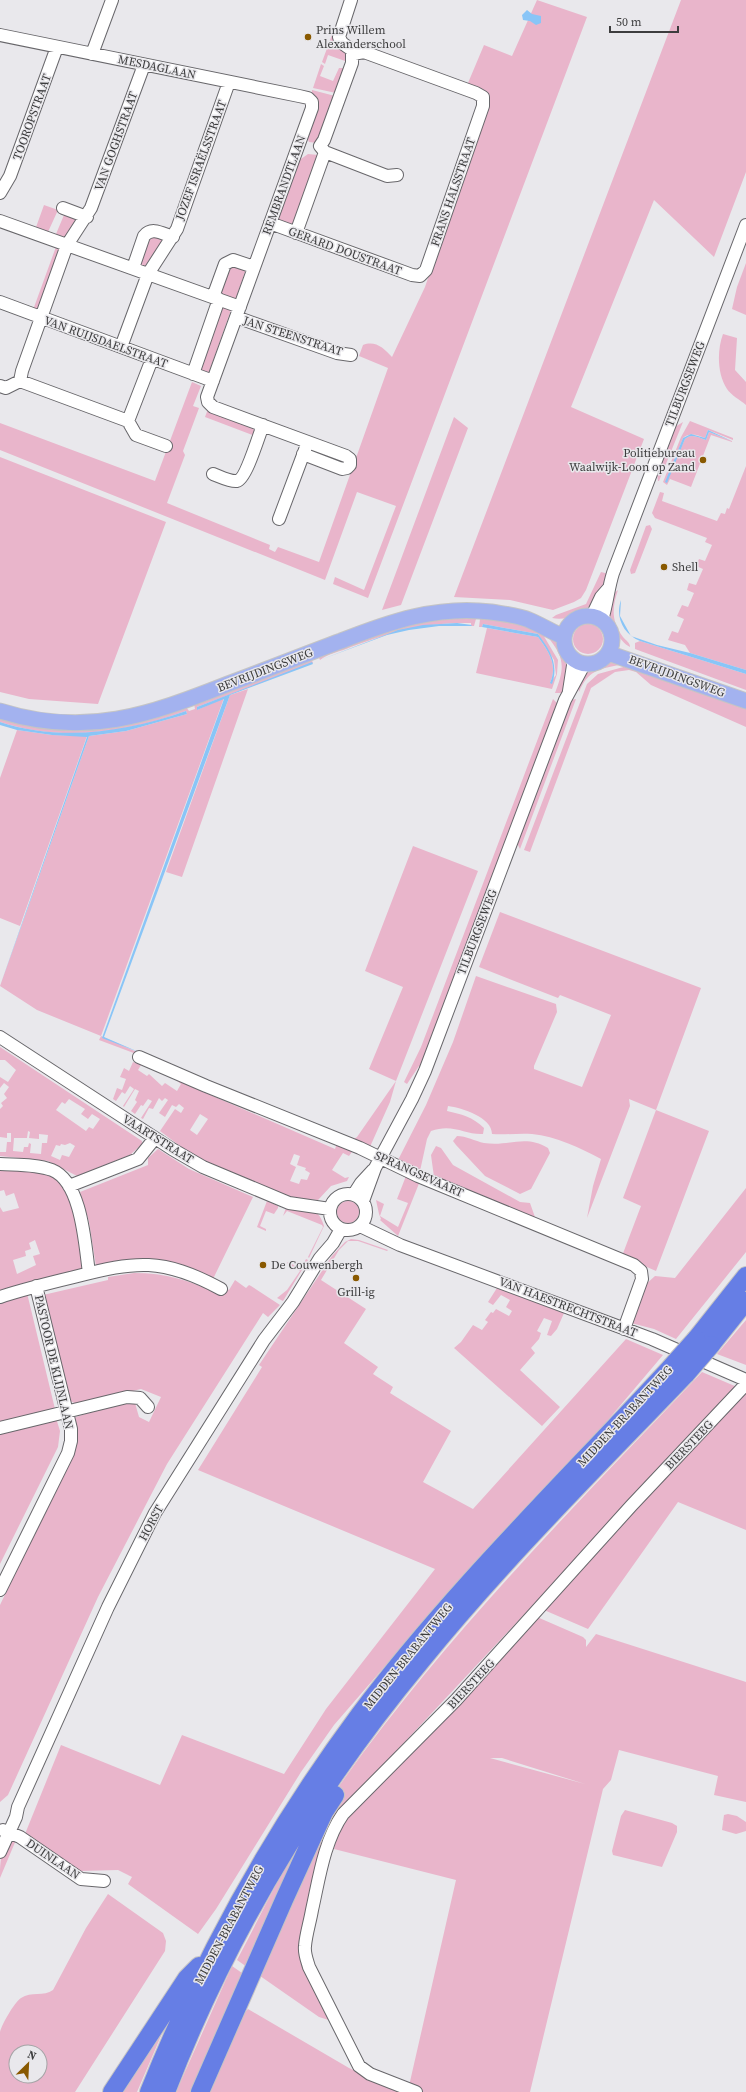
<svg xmlns="http://www.w3.org/2000/svg" width="746" height="2092" font-family="'Source Serif 4',serif">
  <style>
    .green { fill: #e9b5cb; fill-rule: evenodd }
    .water { fill: #89c5f7 }
    .lines { fill: none; stroke-linecap: round; stroke-linejoin: round }
    .minor-casing { stroke: #68676b; stroke-width: 14 }
    .major-casing { stroke: #c5c5c5; stroke-width: 17 }
    .highway-casing { stroke: #c5c5c5; stroke-width: 20 }
    .minor { stroke: #fff; stroke-width: 12 }
    .major { stroke: #a3b2ef; stroke-width: 15 }
    .highway { stroke: #667ee5; stroke-width: 18 }
    .highway-bridge-casing { stroke: #c5c5c5; stroke-width: 20; stroke-linecap: butt }
    .highway-bridge { stroke: #667ee5; stroke-width: 18 }
    .poi-dot { fill: #895900; stroke: #e9e8ec; stroke-width: 1.5 }
    .labels { text-anchor: middle; stroke-width: 3; stroke-linejoin: round; paint-order: stroke }
    .poi-label { font-size: 12px; fill: #3d3d3e; stroke: #e9e8ec; text-anchor: start }
    .street-label { font-size: 12px; fill: #3d3d3e; stroke: #e9e8ec }
  </style>
  <rect width="100%" height="100%" fill="#e9e8ec"/>
  <path class="green" d="M537,0l50,17 -219,581 -35,-14 2,-7 29,13 32,-84 -39,-14 -32,88 -325,-130v-27l155,58 37,-99 9,4 -8,20 6,2 -16,43 2,4 -18,48 103,42 -1,4 6,3 3,-5 41,15 69,-194 -29,-12 4,-11c12,-5 21,3 29,12l33,-70 65,-192 -22,-12 16,-38 28,11z
    M681,0h65v172l-32,85 -60,-57 -83,207 73,32 -58,151 -5,8 -7,4 -21,8 -43,-10 -56,-3z
    M333,32l13,20 2,10 -20,-7 -3,9 -3,-2z
    M321,64l3,2 -4,10 13,5 6,-13h6l-9,25 -23,-5z
    M312,90l23,6 -18,47 -8,-1 -2,-4z
    M308,154l10,1 -24,71 -15,-6 -1,-2 20,-60 3,1z
    M44,205l14,5 -10,22 -13,-2z
    M64,215l14,3 -11,21 -11,-2v-3z
    M148,236l15,3 1,3 -17,26 -8,-1z
    M57,244l3,3 -22,62 -5,1z
    M746,263v52l-14,-6 5,-22z
    M231,265l15,4 -11,32 -15,-4 7,-28z
    M221,302l11,5 -23,65 -13,-2z
    M723,334l14,4 -2,32 11,12v23c-6,-5 -15,-10 -19,-16 -10,-15 -10,-39 -4,-55z
    M208,409l45,17 2,10 -50,-19z
    M454,417l14,11 -67,177 -19,5z
    M690,421l43,17v2l-25,-10 -3,8c-8,-3 -15,-6 -22,0l-17,44 19,-43c6,-6 13,-2 21,1l3,-8 23,9v1l-21,-7 -20,52 -21,-8 -3,6 -4,-3 18,-45z
    M683,422l-24,59h-1l-1,-7 18,-47z
    M0,457l166,65 -68,182 -69,-5 -29,-7z
    M746,466v204l-56,-17 -5,-8 -17,-5 4,-9 6,2 6,-14 -7,-3 5,-11 6,2 6,-14 -7,-3 2,-7 7,2 7,-16 -7,-3 3,-7 6,2 7,-16 -7,-3 2,-4 -52,-20 -3,-5 8,-21 4,1 -2,8 55,20 4,-8 4,1 2,-6 2,1z
    M650,525l2,4 -17,44 -4,1 -1,-4 16,-44z
    M601,572l8,2c-8,19 -13,32 -33,41 -8,3 -15,5 -24,3l4,-3 30,-11z
    M618,590c-6,18 -7,31 5,47 3,4 7,5 7,10 -16,-8 -30,-44 -12,-57z
    M473,616l3,3 -2,7h-3v-3c-47,-1 -77,8 -120,24 -9,4 -24,7 -31,13l-2,-4 95,-35z
    M482,617l30,4 30,12 16,27 -1,14 -5,15 -76,-16 11,-45 51,9c11,15 20,28 12,46l6,-8 -2,-15 -16,-26 -55,-10 -1,3h-3l1,-8z
    M573 639a15 15 0 1 1 30 0a15 15 0 1 1-30 0Z
    M547,636l13,5c1,6 4,10 6,15 5,11 -1,26 -4,37h-7c10,-26 10,-35 -8,-57z
    M640,641l106,33v16l-111,-41v-6z
    M311,658l2,5 -116,44v3l27,-12 -123,338 38,17v2l-40,-15 2,-4 -64,-26 -37,-24 89,-250 37,-5 61,-17 -1,-3c-61,22 -124,31 -186,11v-6l24,6 162,-15 3,4 6,-2 -1,-5z
    M615,660l4,5c-21,4 -31,6 -40,27l-1,-6c9,-18 18,-21 37,-26z
    M627,666l57,19 62,24v18l-95,-42 -15,-13 -7,-2 -14,2 -24,16 -61,164 -6,-2 63,-166 11,-10z
    M248,689l-66,188 -16,-5 64,-177z
    M553,699l5,5 -137,363 -2,-1 -12,18 -3,-2 17,-35z
    M576,699l-56,150 -3,-6 54,-143z
    M17,730l35,5 35,1 -67,190 -20,-8v-140z
    M413,846l65,25 -82,210 -6,21 -21,47 -18,-8 6,-4 39,-56 -27,-12 34,-82 -38,-16z
    M500,912l201,76 -45,122 53,21 -53,140 -34,-15 19,-50 -18,-8 33,-88 -27,-11 1,7 -43,112 6,-32 8,-27c-21,-11 -45,-23 -69,-25 -13,-1 -27,1 -40,0 0,-17 -30,-26 -44,-28l-1,5c14,3 26,6 37,17l-1,6c-18,1 -30,-11 -52,-3l-4,8 -7,32 -23,-9 29,-57 27,-63 23,-66 80,28 1,8 -23,54v3l48,18 29,-72 -51,-20 -2,3 -79,-31z
    M0,1047l142,94v3l-12,11 -53,21 -29,-15 -48,-5v-4h6l1,-10h4v-9h-4v5l-7,-1v-28l3,-3 -2,-3 6,-5 -3,-4 5,-7 -5,-4 -4,5v-11l8,5 8,-12 -11,-10h-5zM69,1099l16,10 -4,5 7,5 4,-5 8,5 -7,10 -4,-2 -3,4 -30,-21 6,-8 3,2zM28,1131l2,1 -1,6 10,1v-5l9,1 -1,8h-5l-1,11 -11,-1 1,-9 -2,-1 -1,4h-4l-1,5 -10,-1 1,-13h13zM70,1143l5,3 -6,11 -7,-2 -2,5 -9,-4 5,-11 4,1 1,-2 4,1z
    M133,1062l8,3 -3,5 9,6 2,-2 13,12 3,-3 12,8 4,-7 -5,-4 159,69 3,-8 16,8 -5,7 -6,-3 -11,17 13,8 4,-1 -2,4 -16,5 -13,14 -27,-2 -73,-29 -30,-17 -28,-21 15,-22 6,4 3,-5 -5,-4 -3,3 -4,-2 -7,12 -6,-4 9,-13 -3,-2 -3,3 -3,-3 -6,11 -4,-1 -6,11 -2,-1 11,-17 -4,-2 -5,7 -2,-1 -6,9 -4,-3 6,-9 -2,-2 4,-9 -4,-2 -11,18 -1,-1 11,-17 -4,-3 -5,8 -3,-2 -6,9 -3,-2 4,-11 5,2 4,-11 -6,-2 4,-9 5,3zM200,1114l8,5 -11,16 -7,-5zM294,1154l6,2 -3,9 9,3 -1,2 5,3 -3,7 -6,-1 -2,5 -9,-3 6,-14 -6,-3z
    M457,1136c9,0 18,5 27,7 25,4 41,-9 64,5l2,5 -19,36 -11,5 -35,-18 -29,-31 -3,-4z
    M436,1146l5,2 12,17 67,37 10,1 6,17 -102,-43 -3,-22z
    M158,1149l31,20 64,28 -40,82 -8,-4 -109,-9 -7,-44 -9,-30 68,-27v-7z
    M0,1169l45,3 13,7 8,9 11,36 7,45 -84,24v-86l3,5 16,-4 -5,-15 -8,3 -2,-6 -4,1zM35,1240l5,14 -7,2 3,9 -19,9 -4,-14 13,-4 -1,-5 6,-2 -2,-6z
    M406,1176l14,5 -22,55 -18,-16 1,-1 -2,-5 -3,-14 8,4 -4,12 18,11 10,-24 -11,-4z
    M746,1188v64l-70,87 -22,-10 -23,-6 13,-37 11,-10 20,2z
    M337 1212a11 11 0 1 1 22 0a11 11 0 1 1-22 0Z
    M267,1201l11,5v2l-4,6 -8,-3 -6,15 6,3v2l-9,-4z
    M287,1205c19,4 31,0 37,21l-15,32 -1,-1 15,-30 -1,-2 -35,-14 -4,5z
    M351,1239l8,1 29,10 -1,1 -29,-10h-10l-9,9 -18,30 45,29 -22,34 34,24 -5,7 20,13 -3,6 61,38 -28,51 50,27 153,-170 37,16 -66,78 -127,135 -136,157 -33,47 -85,137 -18,25 -70,-50 4,-7 -14,-7 -38,1 -55,-37 36,-89 99,40 22,-50 102,39 42,-65 109,-140 -237,-99 64,-103 -3,-2 73,-109 13,-14z
    M306,1259l2,1 -25,41 -6,-3 10,-8 13,-19 -13,-8 1,-1 13,7z
    M134,1273c31,0 57,7 85,22l2,-6 3,-2 5,3 6,-10 11,8 3,-3 2,1 29,19 -12,12 -5,-4 -96,151 -69,133 -90,198 -8,7v-197l65,-136 8,-51 55,-18 7,3 4,14 10,5 12,-25 -20,-8 -64,15 -7,-3 -27,-106 65,-15v-3z
    M497,1288l67,25 -7,16 -6,7 -4,-1 5,-14 -8,-3 -7,13 4,2 -2,6 -8,9 4,5 -15,17 40,37 -18,19 -88,-78 7,-6 12,-17 9,5 6,-8 -3,-2 6,-8 2,1 3,-4 13,7 3,-5 -6,-4 4,-7 -9,-5 -8,10 -5,-3z
    M27,1293l28,116 -55,15v-123z
    M746,1320v45l-29,-11z
    M702,1372l35,15 -395,422 -42,146 32,66 -13,-4 -82,-57c21,-39 39,-79 63,-116 112,-175 260,-322 402,-472z
    M746,1392v138l-68,-28 -90,127 -44,-19 103,-116z
    M56,1418l4,13 -2,16 -58,117v-132z
    M537,1617l46,20 3,3v7l10,-13 150,48v120l-32,-7 4,-19 -99,-26 -8,30 -8,9 -73,303h-109l-12,-6 47,-206 -122,-31 5,-24zM489,1758h13l83,26 -95,-26z
    M625,1810l47,13 5,3v6l-15,35 -49,-12 -1,-4 9,-35z
    M728,1814l9,2 9,6v9l-10,3 -14,-4 2,-15z
    M16,1840l-16,38c0,-13 0,-37 16,-38z
    M108,1894l55,39 3,8 -1,10 -90,141h-75c0,-17 0,-44 0,-60 2,-8 14,-29 21,-34 10,-7 23,-1 32,-8l33,-62zM16,2052h24v24h-24z
    M232,1966l10,7 -50,119h-16z
    M173,2008l-36,84h-15z
    M248,2009l101,59 51,24h-191l31,-74z"/>
  <path class="water" d="M527,10l5,4 9,2v7l-5,2 -6,-4 -7,-1 -1,-5z
    M708,430l24,11 -23,-9 -3,8c-8,-3 -15,-7 -21,-1l-18,44 -2,-1 18,-44 8,-4 14,4z
    M621,600l-1,16 11,20 26,9 33,8 56,17v4l-106,-33c-17,-7 -25,-24 -19,-41z
    M457,623l15,2 -1,1h-32l-30,4 -22,5 -67,25 78,-30 25,-5z
    M483,624l55,10c12,16 21,30 14,50l-2,-1c8,-18 -1,-31 -12,-46l-56,-10z
    M312,662l1,2 -83,31 -126,342 37,16 -39,-15 122,-339 -27,11v-3z
    M186,711l1,3 -61,17 -37,5 -89,250 87,-249 -35,-2 -35,-5 -17,-5v-3c62,20 125,10 186,-11z"/>
  <g class="lines">
    <g class="minor-casing">
      <path id="minor" d="M0,35l299,61 9,2 4,4v6l-105,289 1,5 5,5 133,49 4,3v6l-3,3 -5,1 -39,-15
        M92,54l20,-54
        M325,152l62,24 10,-1
        M0,193l10,-17 47,-129
        M63,208l24,9
        M0,221l240,86
        M270,223l142,52 8,1 6,-6 57,-164v-9l-7,-4 -112,-41 -11,2
        M296,233l29,-81 -5,-6 4,-6 28,-77v-13l-10,-7 -3,-6 12,-37
        M133,268l11,-32c8,-10 19,-2 29,1
        M213,297l12,-33 8,-4 21,7
        M0,302l213,79
        M236,317l101,36 14,2
        M121,347l27,-73 29,-45 52,-147
        M193,374l26,-75
        M20,381l2,-10 45,-126 24,-37 53,-143
        M20,381l108,40 8,14 30,11
        M0,386l6,2 14,-7
        M128,421l24,-62
        M213,474c6,2 17,8 24,7 9,-2 22,-46 26,-56
        M279,519l27,-72
        M592,616l9,-19 7,-8
        M602,620c5,-16 6,-31 11,-47l133,-348
        M569,691l5,-32
        M0,1037l172,112 31,18 86,36 41,6
        M139,1057l67,29 154,62 58,28 216,89 7,6 1,8 -18,50
        M0,1164c16,1 36,0 52,6 30,12 33,75 37,103
        M69,1186l69,-27 17,-21
        M330 1212a18 18 0 1 1 36 0a18 18 0 1 1-36 0Z
        M354,1194l7,-11 12,-13
        M363,1201l12,-33 37,-69 13,-28 140,-371 20,-37
        M360,1226l40,19 252,94 94,41
        M0,1297c24,-8 49,-14 74,-20 62,-16 88,-20 147,12
        M0,1428l127,-31 13,1 8,9
        M0,1590l68,-137 3,-12v-12l-35,-143
        M3,1830l17,7 61,42 23,2
        M0,1852l16,-35 2,-10 90,-200 47,-94 109,-173 29,-38 27,-44 13,-15 8,-14
        M416,2092l-46,-18 -11,-8 -50,-99c-2,-7 -5,-14 -4,-21 1,-12 5,-24 7,-36 7,-31 12,-69 31,-96l113,-114 175,-194 115,-122"/>
    </g>
    <g class="major-casing">
      <path id="major" d="M564 640a24 24 0 1 1 48 0a24 24 0 1 1-48 0Z
        M608,653l138,48
        M0,711c86,27 149,4 228,-27 38,-14 75,-29 113,-43 48,-19 97,-36 150,-29 12,2 27,3 38,8 12,5 23,12 35,17"/>
    </g>
    <g class="highway-casing">
      <path id="highway" d="M696,1339l50,-63
        M711,1345l35,-44
        M112,2092l75,-114 12,-12
        M149,2092c54,-134 125,-262 211,-378 93,-124 206,-233 311,-347
        M166,2092c60,-156 148,-302 255,-431 82,-101 175,-193 265,-287
        M200,2092l84,-192 40,-88 11,-17"/>
    </g>
    <use href="#minor" class="minor"/>
    <use href="#major" class="major"/>
    <use href="#highway" class="highway"/>
    <g class="highway-bridge-casing">
      <path id="highway-bridge" d="M671,1367l25,-28
        M686,1374l25,-29"/>
    </g>
    <use href="#highway-bridge" class="highway-bridge"/>
  </g>
  <g class="poi-dot">
    <circle cx="308" cy="37" r="4"/>
    <circle cx="703" cy="460" r="4"/>
    <circle cx="664" cy="567" r="4"/>
    <circle cx="263" cy="1265" r="4"/>
    <circle cx="356" cy="1278" r="4"/>
  </g>
  <g class="labels">
    <g class="poi-label">
      <text x="316" y="34">Prins Willem<tspan x="316" dy="14">Alexanderschool</tspan></text>
      <text x="695" y="457" text-anchor="end">Politiebureau<tspan x="695" dy="14">Waalwijk-Loon op Zand</tspan></text>
      <text x="672" y="571">Shell</text>
      <text x="271" y="1269">De Couwenbergh</text>
      <text x="356" y="1296" text-anchor="middle">Grill-ig</text>
    </g>
    <g class="street-label">
      <text transform="translate(157 67) rotate(12)" y="4">MESDAGLAAN</text>
      <text transform="translate(32 117) rotate(-70)" y="4">TOOROPSTRAAT</text>
      <text transform="translate(116 141) rotate(-70)" y="4">VAN GOGHSTRAAT</text>
      <text transform="translate(201 160) rotate(-70)" y="4">JOZEF ISRAËLSSTRAAT</text>
      <text transform="translate(284 185) rotate(-70)" y="4">REMBRANDTLAAN</text>
      <text transform="translate(453 192) rotate(-71)" y="4">FRANS HALSSTRAAT</text>
      <text transform="translate(345 251) rotate(20)" y="4">GERARD DOUSTRAAT</text>
      <text transform="translate(293 336) rotate(18)" y="4">JAN STEENSTRAAT</text>
      <text transform="translate(106 342) rotate(20)" y="4">VAN RUIJSDAELSTRAAT</text>
      <text transform="translate(685 384) rotate(-69)" y="4">TILBURGSEWEG</text>
      <text transform="translate(265 670) rotate(-21)" y="4">BEVRIJDINGSWEG</text>
      <text transform="translate(677 676) rotate(20)" y="4">BEVRIJDINGSWEG</text>
      <text transform="translate(477 932) rotate(-69)" y="4">TILBURGSEWEG</text>
      <text transform="translate(158 1139) rotate(32)" y="4">VAARTSTRAAT</text>
      <text transform="translate(419 1174) rotate(24)" y="4">SPRANGSEVAART</text>
      <text transform="translate(568 1307) rotate(21)" y="4">VAN HAESTRECHTSTRAAT</text>
      <text transform="translate(54 1362) rotate(77)" y="4">PASTOOR DE KLIJNLAAN</text>
      <text transform="translate(625 1416) rotate(-47)" y="4">MIDDEN-BRABANTWEG</text>
      <text transform="translate(689 1445) rotate(-46)" y="4">BIERSTEEG</text>
      <text transform="translate(151 1523) rotate(-62)" y="4">HORST</text>
      <text transform="translate(408 1656) rotate(-51)" y="4">MIDDEN-BRABANTWEG</text>
      <text transform="translate(471 1684) rotate(-47)" y="4">BIERSTEEG</text>
      <text transform="translate(53 1859) rotate(34)" y="4">DUINLAAN</text>
      <text transform="translate(229 1925) rotate(-62)" y="4">MIDDEN-BRABANTWEG</text>
    </g>
  </g>
  <g transform="translate(28 2064) rotate(24)"><circle r="19" fill="#e9e8ec" stroke="#a4a4a6"/>
  <path d="M0-3L7 15L0 10L-7 15Z" fill="#895900"/>
  <text y="-6" font-size="11" font-weight="bold" text-anchor="middle" fill="#3d3d3e">N</text>
  </g>
  <path d="M610 26v6h68v-6" fill="none" stroke="#3d3d3e" stroke-width="2"/>
  <text x="616" y="26" font-size="12" fill="#3d3d3e" stroke="#e9e8ec" stroke-width="3" paint-order="stroke">50 m</text>
</svg>
